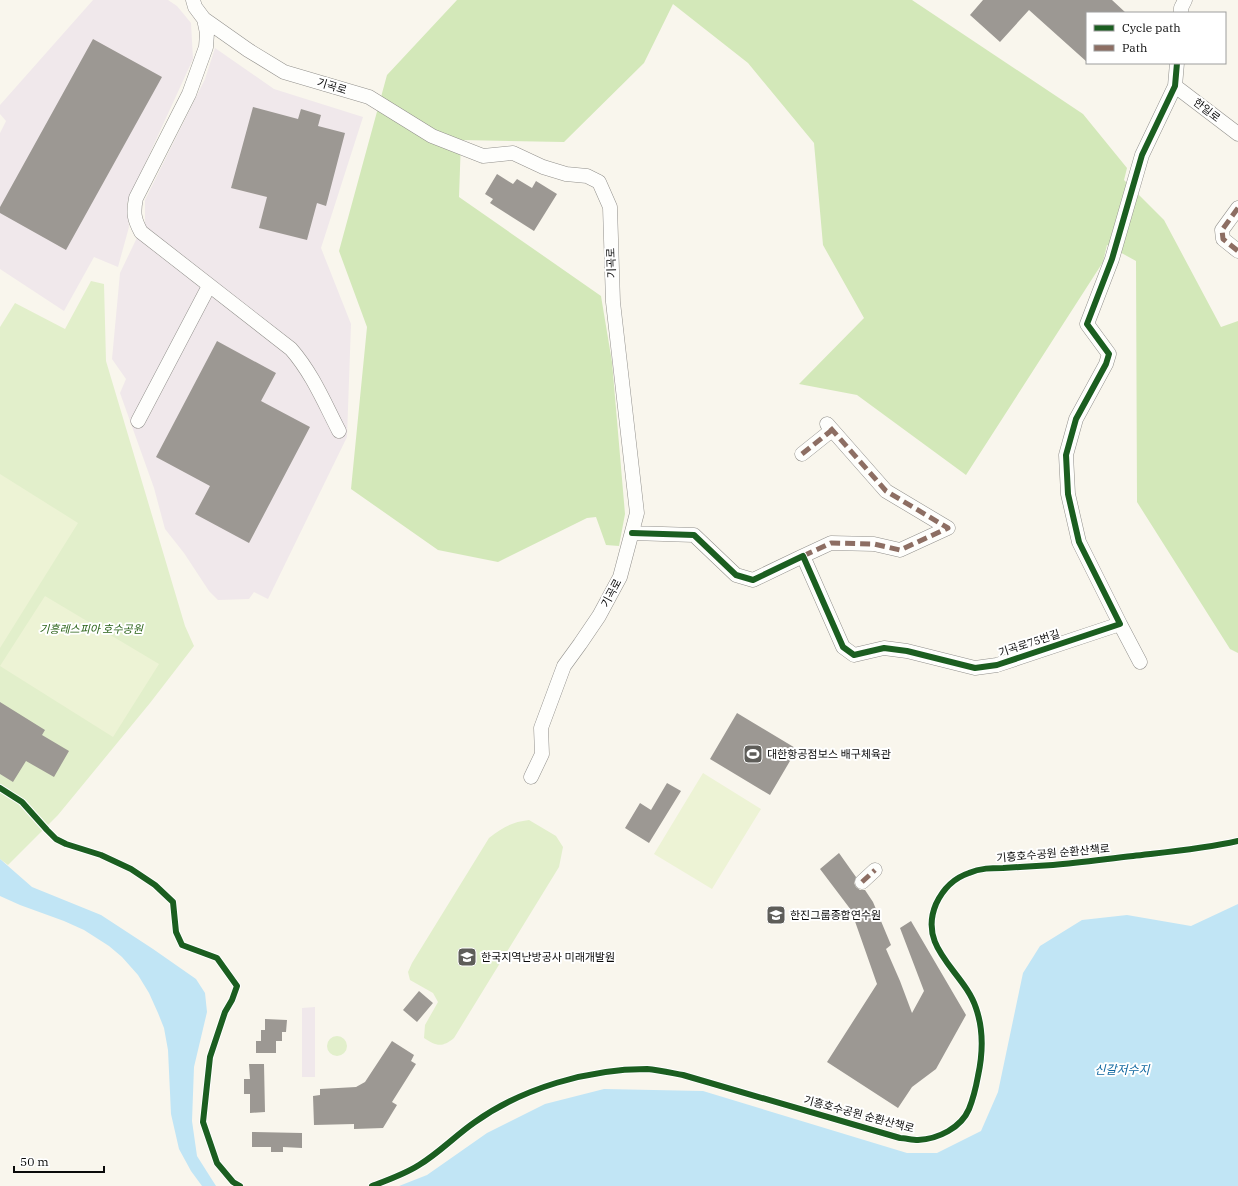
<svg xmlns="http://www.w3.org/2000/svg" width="1238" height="1186" font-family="'IBM Plex Serif','Noto Sans KR',serif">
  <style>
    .industrial { fill: #f0e8eb }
    .green { fill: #e2efcb }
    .forest { fill: #d3e8b9 }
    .pitch { fill: #edf3d5 }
    .water { fill: #c1e5f5 }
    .building { fill: #9c9893 }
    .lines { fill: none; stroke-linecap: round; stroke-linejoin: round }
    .street-casing { stroke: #92908c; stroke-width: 15 }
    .street { stroke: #fefefc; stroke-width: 14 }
    .quiet { stroke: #8d6e63; stroke-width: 5; stroke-dasharray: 10 5; stroke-linecap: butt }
    .cycleway-casing { stroke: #fff; stroke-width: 8 }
    .cycleway { stroke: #1b5e20; stroke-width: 6 }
    .labels { text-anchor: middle; stroke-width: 4; stroke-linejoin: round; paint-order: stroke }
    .street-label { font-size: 11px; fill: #0a0a0a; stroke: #fff }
    .park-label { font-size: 11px; font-style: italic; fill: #2b6319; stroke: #fff }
    .poi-label { font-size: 11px; fill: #0a0a0a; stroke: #fff; text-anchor: start }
    .water-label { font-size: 12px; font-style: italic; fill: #0f67a0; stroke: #fff }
  </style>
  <rect width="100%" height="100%" fill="#f9f6ed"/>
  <path class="industrial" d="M93,0h75l9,6 14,17 2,36 -66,144 2,24 -11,40 -24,-10 -30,54 -64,-42v-136l6,-12 -6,-7v-9z
    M215,48l59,41 89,28 -42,131 30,76 -4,113 -79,162 -14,-7 -5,7 -31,1 -9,-9 -25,-38 -19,-24 -11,-41 -34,-95 6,-14 -14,-20 8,-86 25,-52v-21l60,-121z
    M315,1007v70h-13v-69z"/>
  <path class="green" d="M91,281l13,3 2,77 79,265 9,20 -44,57 -92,112 -50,50 -8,-6v-532l15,-24 50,26z
    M529,820l27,16 7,11 -4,20 -105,171c-12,10 -18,8 -30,0l1,-13 13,-23 -5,-9 -23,-13 -2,-8 4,-9 77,-125c14,-11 23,-16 40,-18z
    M327 1046a10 10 0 1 1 20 0a10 10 0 1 1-20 0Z"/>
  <path class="forest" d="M457,0h455l171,114 44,54 -3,12 40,40 57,107 17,-6v332l-8,-4 -93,-147 -1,-241 -29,-16 -4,17 -137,213 -109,-80 -58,-11 65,-66 -41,-73 -9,-102 -66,-80 -75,-59 -29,59 -80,79 -103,-2 -2,57 142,99 11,66 13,152 -6,32 -13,-1 -10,-28 -9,1 -89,44 -60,-12 -87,-61 16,-162 -28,-76 48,-176z"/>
  <path class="pitch" d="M0,474l78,49 -78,125z
    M45,596l114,68 -46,73 -113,-71z
    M703,773l58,36 -49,80 -58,-35z"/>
  <path class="water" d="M0,859l32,28 69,28 52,34 43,30 9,14 2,19 -13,55 -2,54 5,35 19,30h-14l-11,-15 -12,-22 -8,-35 -3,-64 -4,-22 -6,-15 -9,-20 -11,-18 -16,-18 -13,-11 -25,-16 -20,-9 -44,-16 -20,-9z
    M1238,904v282h-839l28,-11 60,-42 58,-29 59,-15 99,2 204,62h30l44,-22 17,-39 25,-119 17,-27 42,-26 45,-5 64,11z"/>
  <path class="building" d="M983,0h129l14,13h-39v49l-58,-52 -29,32 -30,-27z
    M93,39l69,38 -96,173 -66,-37v-6z
    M253,107l45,12 3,-10 20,6 -3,11 27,7 -19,73 -9,-3 -10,37 -48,-12 8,-31 -36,-9z
    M497,174l16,10 4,-5 15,9 4,-7 21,13 -23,37 -44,-28 3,-4 -8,-5z
    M217,341l59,32 -15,28 49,26 -61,116 -54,-29 15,-28 -54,-29z
    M0,702l45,28 -3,5 27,16 -15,26 -28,-16 -13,21 -13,-8z
    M737,713l60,36 -27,46 -60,-36z
    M667,783l14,8 -32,52 -24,-15 15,-25 11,7z
    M839,853l17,24 -2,6 2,4 4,3h5l8,12 18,43 -5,4 14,32 12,32 12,-22 -24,-63 11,-7 55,94 -30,54 -24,18 -14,21 -71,-46 50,-78 -26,-74 -31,-41z
    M419,991l14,12 -16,19 -14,-12z
    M265,1019l22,1 -1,12h-4v9h-6v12h-20v-12h5v-11h4z
    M392,1041l22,14 -3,6 5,3 -24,38 5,3 -14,23 -29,1v-5l-40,1 -1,-29 7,-1v-6l36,-2 9,-5z
    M249,1064h15l1,48 -15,1v-19h-6v-15h6z
    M252,1132l50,1v15l-19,-1v5h-12v-5h-19z"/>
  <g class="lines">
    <g class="street-casing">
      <path id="street" d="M193,0l2,7 9,12 44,31 36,22 85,25 63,39 51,20 30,-3 30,14 23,7 21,2 12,6 11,25 3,95 24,211 -17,64 -21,39 -19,28 -16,22 -23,62 1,26 -11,23
        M1181,13v-5l4,-8
        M204,19l3,14 -1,14 -17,47 -53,104c-3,15 -2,21 5,34l150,117c21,24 33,53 48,82
        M1175,86l63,48
        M1238,208l-16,22 1,9 15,12
        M138,421l71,-135
        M802,454l30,-24
        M632,533l62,2 42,40 17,5 50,-24 40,91 11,8 30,-7 23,3 68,17 22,-3 123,-41 -41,-82 -11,-48 -2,-39 10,-36 30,-55 3,-10 -22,-30 25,-65 30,-104 33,-69 2,-23
        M803,556l28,-13 43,1 26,6 48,-22 -62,-37 -59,-67
        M1120,624l20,38
        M862,882l13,-12"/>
    </g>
    <use href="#street" class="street"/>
    <path class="quiet" d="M1238,208l-16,22 1,9 15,12
      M802,454l30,-24
      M803,556l28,-13 43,1 26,6 48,-22 -62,-37 -59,-67
      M862,882l13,-12"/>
    <g class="cycleway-casing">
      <path id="cycleway" d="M632,533l62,2 42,40 17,5 50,-24 40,91 11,8 30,-7 23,3 68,17 22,-3 123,-41 -41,-82 -11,-48 -2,-39 10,-36 30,-55 3,-10 -22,-30 25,-65 30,-104 33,-69 2,-23
        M0,788l22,14 25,28 9,9 10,5 35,11 30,14 24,16 18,17 3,30 6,13 35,13 20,28 -5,14 -7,12 -15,45 -7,65 14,41 16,19 7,4
        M372,1186c16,-6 33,-12 47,-21 20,-12 37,-30 56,-43 48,-34 113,-53 172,-53 12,1 25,4 36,6l217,63c5,0 12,2 18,2 20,-1 43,-12 51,-31 4,-10 7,-22 9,-33 5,-23 6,-45 -2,-68 -12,-37 -59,-59 -40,-104 7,-15 18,-26 33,-31 11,-5 23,-5 34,-5 17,-1 33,-2 50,-3 27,-2 53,-6 80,-9 35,-4 70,-7 105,-15"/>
    </g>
    <use href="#cycleway" class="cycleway"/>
  </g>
  <defs>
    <g id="stadium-square" transform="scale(1)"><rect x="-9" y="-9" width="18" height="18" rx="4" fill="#5e5d59" stroke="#fff"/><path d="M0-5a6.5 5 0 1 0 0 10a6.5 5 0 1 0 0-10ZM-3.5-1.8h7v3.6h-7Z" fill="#fff"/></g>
    <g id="school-square" transform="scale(1)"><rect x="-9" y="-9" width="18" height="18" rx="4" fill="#5e5d59" stroke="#fff"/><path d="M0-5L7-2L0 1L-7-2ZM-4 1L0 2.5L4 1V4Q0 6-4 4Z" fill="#fff"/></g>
  </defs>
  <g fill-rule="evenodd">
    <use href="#stadium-square" x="753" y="754"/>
    <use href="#school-square" x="776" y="915"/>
    <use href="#school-square" x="467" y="957"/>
  </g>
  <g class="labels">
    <g class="street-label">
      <text transform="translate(332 86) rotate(17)" y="4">기곡로</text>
      <text transform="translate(1207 110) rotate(38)" y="4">한일로</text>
      <text transform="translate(611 263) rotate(-92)" y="4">기곡로</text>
      <text transform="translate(611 593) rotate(-62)" y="4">기곡로</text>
      <text transform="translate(1029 643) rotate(-18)" y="4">기곡로75번길</text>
      <text transform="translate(1053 853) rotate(-5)" y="4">기흥호수공원 순환산책로</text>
      <text transform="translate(859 1114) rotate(15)" y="4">기흥호수공원 순환산책로</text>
    </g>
    <g class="park-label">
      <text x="91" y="633">기흥레스피아 호수공원</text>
    </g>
    <g class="poi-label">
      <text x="767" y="758">대한항공점보스 배구체육관</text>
      <text x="790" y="919">한진그룹종합연수원</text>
      <text x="481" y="961">한국지역난방공사 미래개발원</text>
    </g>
    <g class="water-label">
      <text x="1122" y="1074">신갈저수지</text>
    </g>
  </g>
  <rect x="1086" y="12" width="140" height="52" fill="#ffffff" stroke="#9d9d9d"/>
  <rect x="1094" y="25" width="20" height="6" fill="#1b5e20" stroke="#9d9d9d"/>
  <text x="1122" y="32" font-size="12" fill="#0a0a0a">Cycle path</text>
  <rect x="1094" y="45" width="20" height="6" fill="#8d6e63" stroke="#9d9d9d"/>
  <text x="1122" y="52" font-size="12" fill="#0a0a0a">Path</text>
  <path d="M14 1166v6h90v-6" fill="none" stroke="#0a0a0a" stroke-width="2"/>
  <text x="20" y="1166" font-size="12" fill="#0a0a0a" stroke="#ffffff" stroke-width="3" paint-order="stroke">50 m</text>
</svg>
